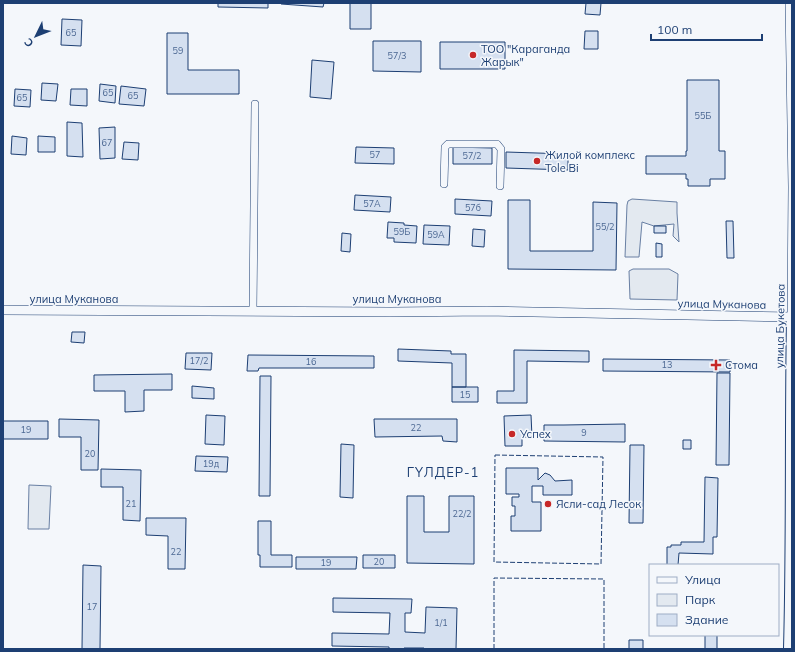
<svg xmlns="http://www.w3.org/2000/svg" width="795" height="652" font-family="Mulish,sans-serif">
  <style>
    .green { fill: #e3e9f0; stroke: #687fa3 }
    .building { fill: #d5e0f0; stroke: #1d3f73 }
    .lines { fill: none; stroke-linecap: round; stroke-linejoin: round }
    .minor-casing { stroke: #1d3f73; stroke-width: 8 }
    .tertiary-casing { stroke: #1d3f73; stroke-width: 10 }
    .secondary-casing { stroke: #1d3f73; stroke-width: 10 }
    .minor { stroke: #f4f7fb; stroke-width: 7 }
    .tertiary { stroke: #f4f7fb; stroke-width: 8 }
    .secondary { stroke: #f4f7fb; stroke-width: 9 }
    .fence { stroke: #1d3f73; stroke-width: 1; stroke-dasharray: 5 2; stroke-linecap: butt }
    .poi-dot { fill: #c62828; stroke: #f4f7fb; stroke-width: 1.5 }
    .labels { text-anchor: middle; stroke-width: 3; stroke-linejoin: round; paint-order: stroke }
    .number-label { font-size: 9px; fill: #4b6792 }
    .poi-label { font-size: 11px; fill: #1d3f73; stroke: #f4f7fb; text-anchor: start }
    .street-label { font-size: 11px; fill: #1d3f73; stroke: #f4f7fb }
    .quarter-label { font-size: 13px; letter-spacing: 1px; fill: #1d3f73; stroke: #f4f7fb }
  </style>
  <rect width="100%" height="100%" fill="#f4f7fb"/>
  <path class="green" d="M632,199l45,3v11l2,29 -6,-6 1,-12 -20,2 -12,-4 -3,35h-14l2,-52 1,-4z
    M633,269h36l9,5 -1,26 -47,-1 -1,-28z
    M29,485l22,1 -2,43h-21z"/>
  <path class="building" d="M218,3h50v5l-50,-1z
    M282,3h42l-1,4 -42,-3z
    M350,3h21v26h-21z
    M586,3h15l-1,12 -15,-1z
    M62,19l20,1 -1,26 -20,-1z
    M585,31h13v18h-14z
    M167,33h21v37h51v24h-72z
    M373,41h48v31l-48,-1z
    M440,42h65v27h-65z
    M312,60l22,2 -3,37 -21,-2z
    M687,80h32v71h6v28h-15v7h-22v-7h-2v-5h-40v-18h40v-5h1z
    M42,83l16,1 -2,17 -15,-1z
    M100,84l16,2 -1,17 -16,-2z
    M121,86l25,3 -2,17 -25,-2z
    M15,89l16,1 -1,17 -16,-1z
    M71,89h16v17l-17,-1z
    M67,122l15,1 1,34 -16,-1z
    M115,127v31l-15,1 -1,-31z
    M12,136l15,2 -1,17 -15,-1z
    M38,136l17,1v15h-17z
    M124,142l15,1 -1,17 -16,-1z
    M356,147l38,1v16l-39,-1z
    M453,147l39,1v16h-39z
    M506,152l62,2v16l-62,-2z
    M355,195l36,2 -1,15 -36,-2z
    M455,199l37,2 -1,15 -36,-2z
    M508,200h22v51h63v-49l24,1 -1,67 -108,-1z
    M726,221h7l1,37h-7z
    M388,222l16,1v2l13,1 -1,17 -22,-1v-4h-7z
    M424,225l26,1 -1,19 -26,-1z
    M654,226h12v7h-12z
    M473,229l12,1 -1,17 -12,-1z
    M342,233l9,1 -1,18 -9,-1z
    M656,243l6,1v13h-6z
    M72,332h13l-1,11 -13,-1z
    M398,349l53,2v3h15v33h-14v-24l-54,-2z
    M514,350l75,1v11l-62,-1v42h-30v-12h17z
    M186,353h26l-1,17 -26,-1z
    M248,355l126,1v12h-115l-1,3h-11z
    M603,359l127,1v12l-127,-1z
    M717,373h13l-1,92h-13z
    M172,374v16h-28v21l-19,1v-21h-31v-16z
    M260,376h11l-1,120h-11z
    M192,386l22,2v11l-22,-1z
    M452,387h26v15h-26z
    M206,415l19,1 -1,29 -19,-1z
    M531,415l1,22h-10v9h-17l-1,-30z
    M59,419l40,1 -1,50h-17v-33h-22z
    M374,419h83v23l-14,-1 -1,-5 -67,1z
    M3,421h45v18h-45z
    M625,424v18l-81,-1v-16h20z
    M683,440h8v9h-8z
    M341,444l13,1 -1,53 -13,-1z
    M630,445h14l-1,78h-14z
    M196,456l32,1 -1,15 -32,-1z
    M506,468h32v12l7,-7 5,2 5,6 17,-1v15h-29v-9h-11v16h9v29h-30v-15h4v-10h-3v-9h7v-3h-13z
    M101,469l40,1 -1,51 -17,-1v-33h-22z
    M705,477l13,1 -1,59h-4v17l-34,-1 -1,12h-11v-18h4v-2h10v-3h23z
    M407,496h17v36h25v-36h25v68l-67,-1z
    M146,518h40l-1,51h-17v-33l-22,-1z
    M258,521h13v34h21v12h-32v-12h-2z
    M363,555h32v13h-32z
    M296,557h61l-1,12h-60z
    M83,565l18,1 -1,83h-18z
    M333,598l79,1 -1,14h-6v19l20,1 1,-26 31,1 -1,41h-32v-1h-20v1h-15v-2l-57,-1v-13l57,1 1,-21 -57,-1z
    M705,635h12v14h-12z
    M629,640h14v9h-14z"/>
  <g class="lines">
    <g class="minor-casing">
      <path id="minor" d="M789,3l3,184 -1,130
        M444,184l1,-37 3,-3h49l4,5 -1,37
        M253,311l2,-207"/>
    </g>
    <g class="tertiary-casing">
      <path id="tertiary" d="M788,649c3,-111 1,-221 3,-332"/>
    </g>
    <g class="secondary-casing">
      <path id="secondary" d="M3,310l387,2 97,-1 305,6"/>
    </g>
    <use href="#minor" class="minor"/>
    <use href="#tertiary" class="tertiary"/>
    <use href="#secondary" class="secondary"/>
    <path class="fence" d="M495,455l108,2 -2,107 -107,-2z
      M494,649v-71l110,1v70"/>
  </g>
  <g class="poi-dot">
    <circle cx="473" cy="55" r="4"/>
    <circle cx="537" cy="161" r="4"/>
    <path d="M714 359h4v4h4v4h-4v4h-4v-4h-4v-4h4z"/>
    <circle cx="512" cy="434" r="4"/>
    <circle cx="548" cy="504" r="4"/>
  </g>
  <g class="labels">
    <g class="number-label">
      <text x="71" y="36">65</text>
      <text x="178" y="54">59</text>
      <text x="397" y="59">57/3</text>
      <text x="108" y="96">65</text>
      <text x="133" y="99">65</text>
      <text x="22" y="101">65</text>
      <text x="703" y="119">55Б</text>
      <text x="107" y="146">67</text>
      <text x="375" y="158">57</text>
      <text x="472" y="159">57/2</text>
      <text x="372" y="207">57A</text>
      <text x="473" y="211">57б</text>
      <text x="605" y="230">55/2</text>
      <text x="402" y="235">59Б</text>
      <text x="436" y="238">59A</text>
      <text x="199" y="364">17/2</text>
      <text x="311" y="365">16</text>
      <text x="667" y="368">13</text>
      <text x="465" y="398">15</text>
      <text x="416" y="431">22</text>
      <text x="26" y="433">19</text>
      <text x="584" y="436">9</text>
      <text x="90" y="457">20</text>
      <text x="211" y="467">19д</text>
      <text x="131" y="507">21</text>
      <text x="462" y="517">22/2</text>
      <text x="176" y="555">22</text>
      <text x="379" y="565">20</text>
      <text x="326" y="566">19</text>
      <text x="92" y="610">17</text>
      <text x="441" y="626">1/1</text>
    </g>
    <g class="poi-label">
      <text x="481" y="53">ТОО "Караганда<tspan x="481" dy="13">Жарык"</tspan></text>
      <text x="545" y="159">Жилой комплекс<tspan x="545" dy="13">Tole Bi</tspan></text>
      <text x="725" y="369">Стома</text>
      <text x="520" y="438">Успех</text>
      <text x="556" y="508">Ясли-сад Лесок</text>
    </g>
    <g class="street-label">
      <text x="74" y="303">улица Муканова</text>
      <text x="397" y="303">улица Муканова</text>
      <text transform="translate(722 304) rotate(1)" y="4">улица Муканова</text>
      <text transform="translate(780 326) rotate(-89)" y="4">улица Букетова</text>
    </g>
    <g class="quarter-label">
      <text x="443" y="477">ГҮЛДЕР-1</text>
    </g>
  </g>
  <rect width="795" height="652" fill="none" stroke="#1d3f73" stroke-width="8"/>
  <rect x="649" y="564" width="130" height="72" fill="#f4f7fb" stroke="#9eadc5"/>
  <rect x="657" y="577" width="20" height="6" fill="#f4f7fb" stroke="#9eadc5"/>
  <text x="685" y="584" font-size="12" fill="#1d3f73">Улица</text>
  <rect x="657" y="594" width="20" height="12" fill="#e3e9f0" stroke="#9eadc5"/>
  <text x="685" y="604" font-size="12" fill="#1d3f73">Парк</text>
  <rect x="657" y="614" width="20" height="12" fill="#d5e0f0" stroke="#9eadc5"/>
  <text x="685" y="624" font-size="12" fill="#1d3f73">Здание</text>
  <g transform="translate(36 36) rotate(227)" stroke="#f4f7fb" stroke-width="3" paint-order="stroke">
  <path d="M0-3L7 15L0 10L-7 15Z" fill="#1d3f73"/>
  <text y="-6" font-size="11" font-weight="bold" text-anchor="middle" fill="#1d3f73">С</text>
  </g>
  <path d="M651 34v6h111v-6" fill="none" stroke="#1d3f73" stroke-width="2"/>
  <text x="657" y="34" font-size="12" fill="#1d3f73" stroke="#f4f7fb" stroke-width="3" paint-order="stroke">100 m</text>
</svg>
